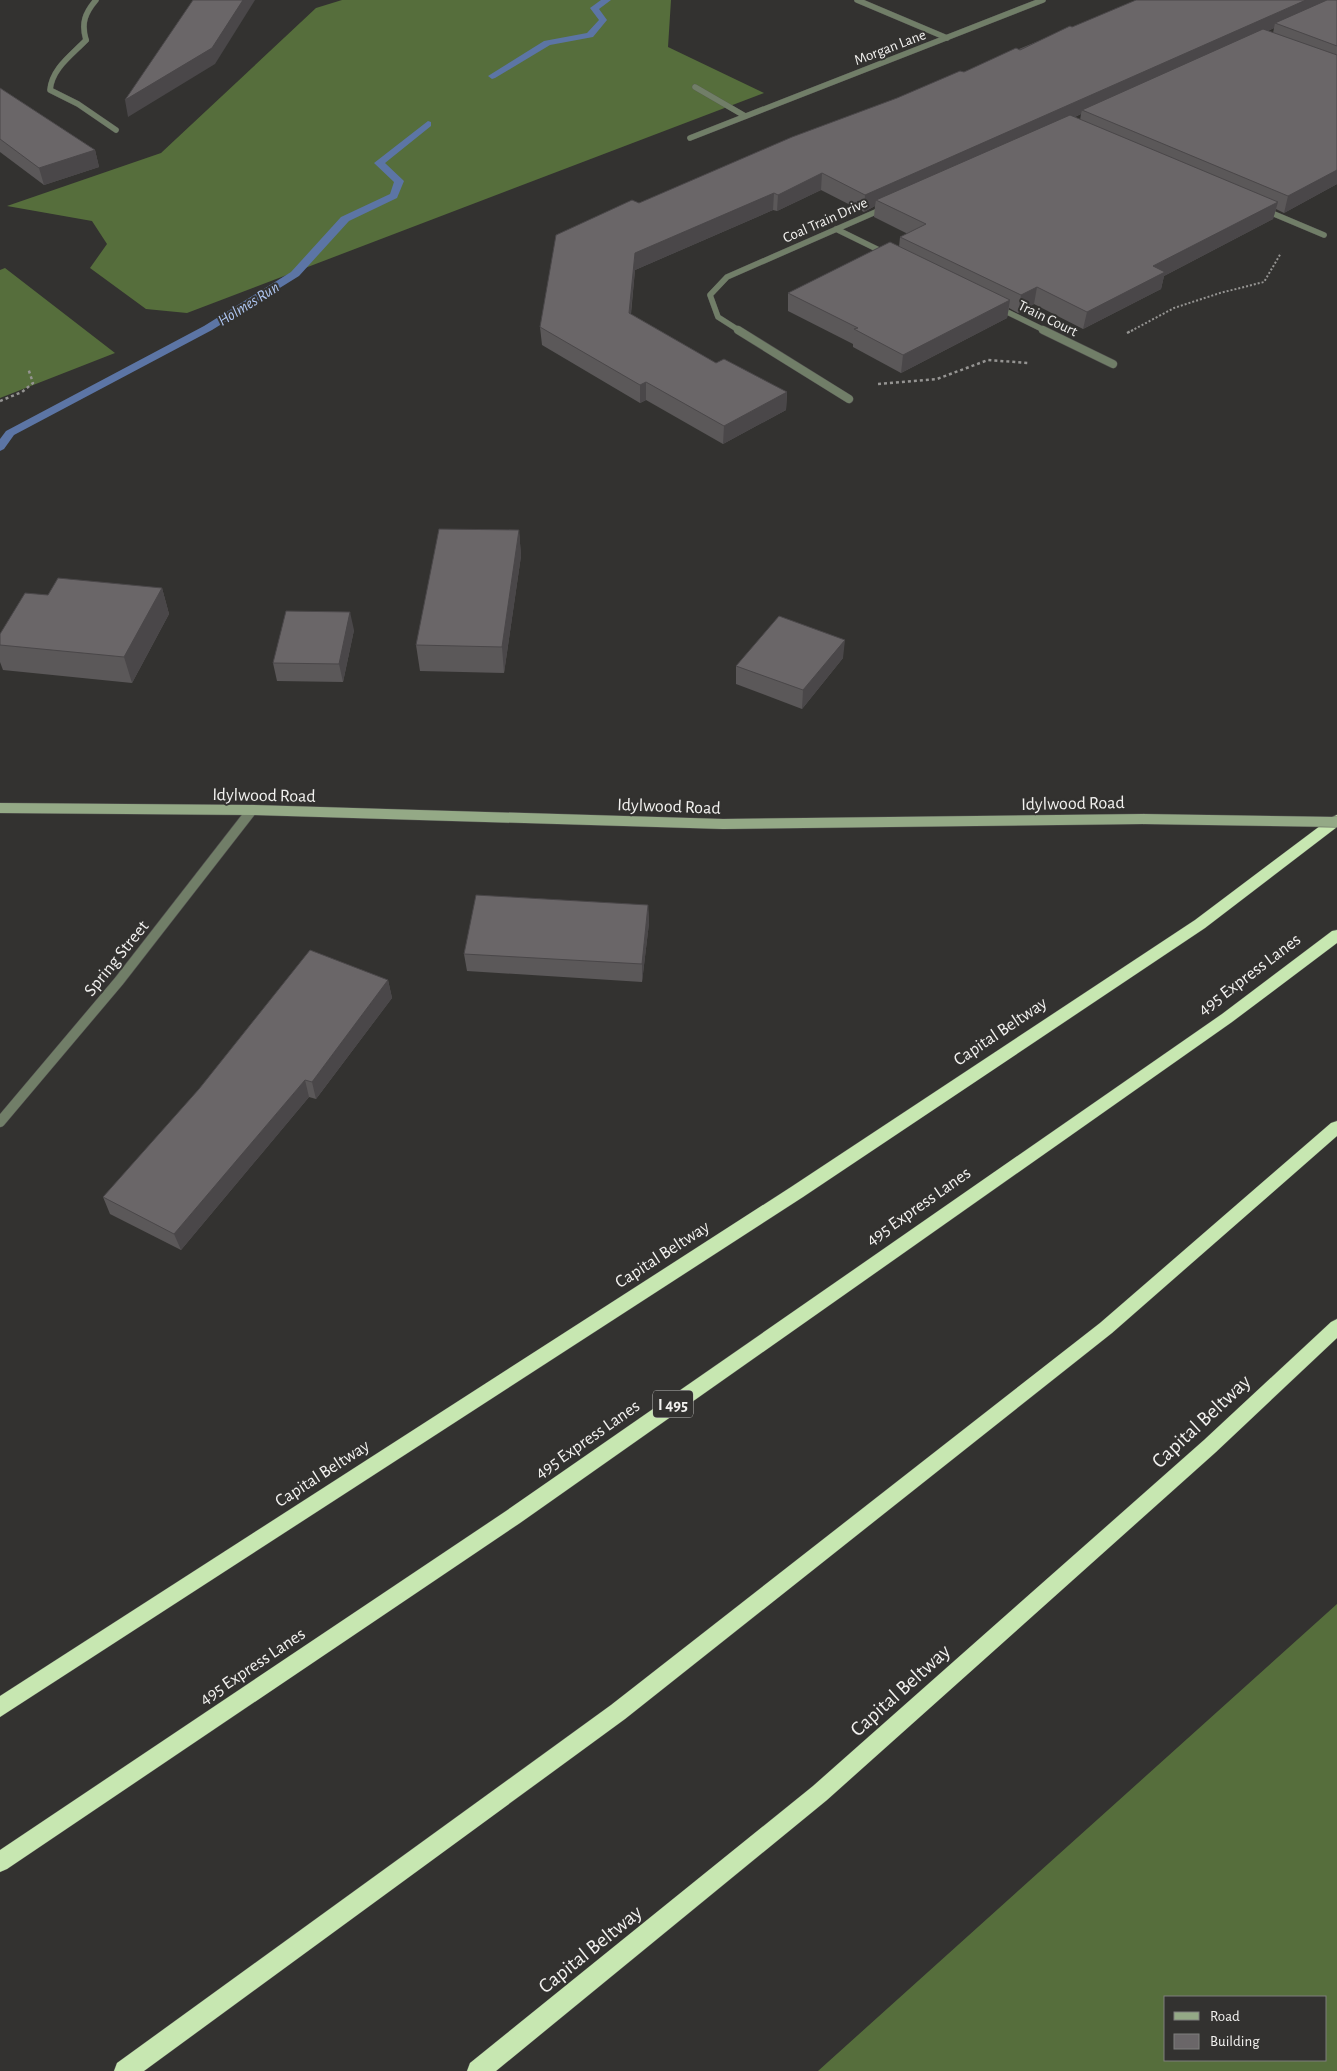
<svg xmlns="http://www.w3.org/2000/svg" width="1337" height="2071" font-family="'Alegreya Sans',sans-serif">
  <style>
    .forest { fill: #566e3c; fill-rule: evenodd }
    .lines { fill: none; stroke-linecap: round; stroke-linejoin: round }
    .stream { fill: #5c75a5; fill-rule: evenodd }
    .lane-casing { stroke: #52514f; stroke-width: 6 }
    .street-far2-casing { stroke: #52514f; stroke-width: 6 }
    .street-far1-casing { stroke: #52514f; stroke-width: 9 }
    .street-casing { stroke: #52514f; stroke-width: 11 }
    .secondary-casing { stroke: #52514f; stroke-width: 11 }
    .highway-casing { stroke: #52514f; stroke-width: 1 }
    .path-far1 { stroke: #959492; stroke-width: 2; stroke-dasharray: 2 2; stroke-linecap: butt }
    .path { stroke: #959492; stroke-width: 2.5; stroke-dasharray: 3 3; stroke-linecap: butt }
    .lane { stroke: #717e68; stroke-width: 5.5 }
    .street-far2 { stroke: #717e68; stroke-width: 5.5 }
    .street-far1 { stroke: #717e68; stroke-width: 8 }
    .street { stroke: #717e68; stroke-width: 10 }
    .secondary { stroke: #94a986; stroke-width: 10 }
    .highway { fill: #c7e7b1; fill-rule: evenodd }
    .secondary-bridge-casing { stroke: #52514f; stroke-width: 11; stroke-linecap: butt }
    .secondary-bridge { stroke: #94a986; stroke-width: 10 }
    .wall { fill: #5b5859; fill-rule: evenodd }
    .shaded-wall { fill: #4a4749 }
    .building { fill: #6a6668; stroke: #4a4749 }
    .labels { text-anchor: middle; stroke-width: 4; stroke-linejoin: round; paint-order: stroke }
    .far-street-label { font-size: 15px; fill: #f2f1ef; stroke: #333230 }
    .far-water-label { font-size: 16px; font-style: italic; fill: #afc6f1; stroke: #333230 }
    .shield { fill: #333230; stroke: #b9b8b6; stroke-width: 1 }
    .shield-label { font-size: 16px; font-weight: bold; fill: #f2f1ef }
    .street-label { font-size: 18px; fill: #f2f1ef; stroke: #333230 }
    .near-street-label { font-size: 21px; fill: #f2f1ef; stroke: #333230 }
  </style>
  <rect width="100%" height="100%" fill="#333230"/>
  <path class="forest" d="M342,0h329l-3,47 96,46 -577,220 -41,-4 -56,-41 17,-24 -15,-23 -85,-15 154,-53 155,-145z
    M5,268l110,85 -115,45v-128z
    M1337,1604v467h-519zM1166,1997h160v63h-160z"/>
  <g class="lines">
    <path class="stream" d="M601,0h10l-12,9 8,11 -14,17 -43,8 -55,33 -3,1 -4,-3 56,-35 43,-8 12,-13 -9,-12z
      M428,121l3,1v4l-46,37 19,18 -7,17 -48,23 -50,55 -87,54 -198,105 -10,14 -4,2v-12l6,-8 198,-105 87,-54 50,-55 49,-23 4,-12 -20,-19z"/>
    <g class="lane-casing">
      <path id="lane" d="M857,0l90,38
        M86,40c-14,15 -34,28 -36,50l28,14 38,26
        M695,87l50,29"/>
    </g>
    <g class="street-far2-casing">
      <path id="street-far2" d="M86,40c-5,-17 -1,-27 10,-40
        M690,138l353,-138
        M1262,209l62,26
        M836,229l53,26
        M997,307l49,24
        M740,331l-22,-14 -8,-22 17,-18 160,-70"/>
    </g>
    <g class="street-far1-casing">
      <path id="street-far1" d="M738,330l111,69
        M1043,330l70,34"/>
    </g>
    <g class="street-casing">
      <path id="street" d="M0,1122l119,-141 133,-171"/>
    </g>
    <g class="secondary-casing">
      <path id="secondary" d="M0,808l252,2 471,14 420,-5"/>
    </g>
    <g class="highway-casing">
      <path id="highway" d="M1337,815v12l-132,101 -402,269 -803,520v-21l791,-509 404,-267 137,-103z
        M1337,930v13l-105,79 -712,501 -513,346 -7,3v-22l506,-339 716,-497 110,-83z
        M1337,1121v15l-225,197 -487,386 -481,352h-30l3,-8 494,-358 489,-382 231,-200z
        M1337,1319v19l-121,114 -389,348 -331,271h-29l3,-8 343,-277 391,-346 127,-118z"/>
    </g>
    <path class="path-far1" d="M1131,331l43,-23 46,-15 44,-11 17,-29"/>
    <path class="path" d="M1127,333l6,-3
      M878,384l59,-5 51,-19 40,3
      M0,401l22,-9 11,-9 -5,-15"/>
    <use href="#lane" class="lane"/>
    <use href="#street-far2" class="street-far2"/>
    <use href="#street-far1" class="street-far1"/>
    <use href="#street" class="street"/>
    <use href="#secondary" class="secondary"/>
    <use href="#highway" class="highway"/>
    <g class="secondary-bridge-casing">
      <path id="secondary-bridge" d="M1143,819l194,3"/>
    </g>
    <use href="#secondary-bridge" class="secondary-bridge"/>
  </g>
  <path class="wall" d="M1337,0v184l-53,29 -8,-4 -3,10 -109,57 -3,13 -78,40 -49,-25 -16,9 -9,-5 -2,10 -106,55 -48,-26v-3l-65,-33v-18l111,-46 1,-10 8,-3 -34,-17 1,-11 -11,6 -43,-22 -44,21 -4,-1 -138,60 -4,44 85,49 71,29 -1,18 -63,34 -77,-44 -6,3 -98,-58 -2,-18 99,-124 325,-131 108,-45zM1274,28l-1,5 -5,-2zM1081,114l-1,6 -5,-3z
    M0,88l95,62 4,17 -55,18 -44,-33z
    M519,530l2,26 -17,117 -84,-2 -4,-26z
    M162,588l7,26 -37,69 -129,-13 -3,-8v-28l48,-39z
    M354,630l-11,52 -66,-1 -4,-18z
    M843,658l-41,51 -66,-25v-18z
    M648,905l1,18 -7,59 -175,-11 -3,-17z
    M388,980l4,18 -76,101 -7,-2 -128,153 -71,-36 -7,-17z"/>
  <path class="shaded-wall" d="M243,0h12l-40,64 -87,53 -3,-17z
    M1306,0h31l-62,23 -1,5 -188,84 -4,-2 -1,4 -199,89 -6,-3 -1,6 -11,6 1,-17z
    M95,150l4,17 -55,18 -5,-17z
    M1337,170v14l-53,29 4,-17z
    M822,173l-1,17 -44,21 1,-16z
    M774,193l-1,17 -138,60 -6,61v-18l6,-60z
    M1278,202l-5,17 -109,57 -3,13 -78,40 4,-17 66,-46z
    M1037,287l-3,17 -16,9 3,-18z
    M1010,300l-3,18 -106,55 2,-18z
    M646,382v18l-6,3v-18z
    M787,392l-1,18 -63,34 1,-18z
    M519,530l2,26 -17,117 -2,-26z
    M162,588l7,26 -37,69 -8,-26z
    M350,612l4,18 -11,52 -4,-18z
    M845,640l-2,18 -41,51 1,-19z
    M648,905l1,18 -7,59v-18z
    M388,980l4,18 -76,101 -4,-17z
    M305,1080l4,17 -128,153 -7,-16z"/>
  <path class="building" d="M193,0h50l-31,48 -87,52z
    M1136,0h170l-441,195 -43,-22 -44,22 -4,-2 -139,60 -6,60 87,50 8,-4 63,33 -63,34 -78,-44 -6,3 -100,-58 16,-92 76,-35 7,3 153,-66 105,-39 63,-27 4,1 52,-24 4,2 50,-24 2,1z
    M1327,0h10v46l-62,-23z
    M1263,29l74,26v115l-49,26 -206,-86z
    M0,88l95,62 -56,18 -39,-29z
    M1070,115l208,87 -125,64 12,6 -78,40 -50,-25 -16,8 -121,-58 26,-13 -50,-24z
    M890,242l120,58 -107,55 -49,-26 4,-1 -70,-35z
    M439,529l80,1 -17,117 -86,-2z
    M58,578l104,10 -38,69 -124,-12v-11l25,-41 23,2z
    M286,611l64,1 -11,52 -66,-1z
    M779,616l66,24 -42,50 -67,-24z
    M476,895l172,10 -6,59 -178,-10z
    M310,950l78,30 -76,102 -7,-2 -131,154 -71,-37 96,-108z"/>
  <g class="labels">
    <g class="far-street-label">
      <text transform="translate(890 47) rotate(-21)" y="5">Morgan Lane</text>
      <text transform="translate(825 220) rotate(-24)" y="5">Coal Train Drive</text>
      <text transform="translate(1048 318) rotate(26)" y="5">Train Court</text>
    </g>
    <g class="far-water-label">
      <text transform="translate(248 303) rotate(-32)" y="6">Holmes Run</text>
    </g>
    <rect class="shield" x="653" y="1390.5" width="40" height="27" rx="4"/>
    <g class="shield-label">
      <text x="673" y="1410">I 495</text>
    </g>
    <g class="street-label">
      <text transform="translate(264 795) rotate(1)" y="6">Idylwood Road</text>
      <text transform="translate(1073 803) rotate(-1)" y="6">Idylwood Road</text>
      <text transform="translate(669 806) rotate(2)" y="6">Idylwood Road</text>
      <text transform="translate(116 958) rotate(-51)" y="6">Spring Street</text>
      <text transform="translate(1249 974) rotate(-37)" y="6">495 Express Lanes</text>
      <text transform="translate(1000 1031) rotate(-34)" y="6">Capital Beltway</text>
      <text transform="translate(918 1206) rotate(-35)" y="6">495 Express Lanes</text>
      <text transform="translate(662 1254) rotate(-33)" y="6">Capital Beltway</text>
      <text transform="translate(587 1439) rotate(-35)" y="6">495 Express Lanes</text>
      <text transform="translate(322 1473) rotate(-33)" y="6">Capital Beltway</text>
      <text transform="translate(252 1666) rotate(-34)" y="6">495 Express Lanes</text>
    </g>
    <g class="near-street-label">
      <text transform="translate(1201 1421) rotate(-43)" y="7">Capital Beltway</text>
      <text transform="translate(900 1690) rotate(-42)" y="7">Capital Beltway</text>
      <text transform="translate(590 1949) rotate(-39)" y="7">Capital Beltway</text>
    </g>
  </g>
  <rect x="1164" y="1996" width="162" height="65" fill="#333230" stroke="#7f7e7c"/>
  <rect x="1174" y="2012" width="25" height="8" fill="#94a986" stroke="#7f7e7c"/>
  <text x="1210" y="2021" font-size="15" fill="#f2f1ef">Road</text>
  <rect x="1174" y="2034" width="25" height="15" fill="#6a6668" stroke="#7f7e7c"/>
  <text x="1210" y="2046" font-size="15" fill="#f2f1ef">Building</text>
</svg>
